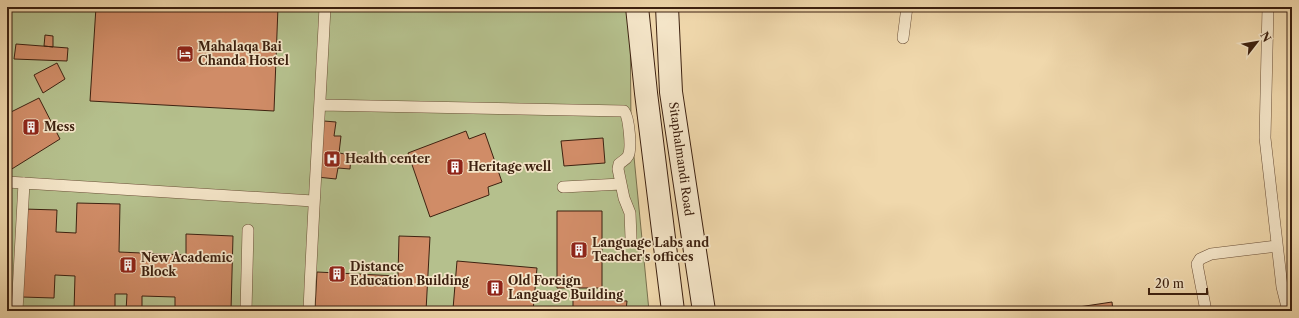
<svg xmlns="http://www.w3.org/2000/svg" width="1299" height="318" font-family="'Libre Caslon Text',serif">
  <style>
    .green { fill: #b5c08d; stroke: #79704e }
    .building { fill: #d08c67; stroke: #3d2110 }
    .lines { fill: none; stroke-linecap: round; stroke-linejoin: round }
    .lane-casing { stroke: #6a4f37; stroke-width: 12 }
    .secondary-casing { stroke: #3d2110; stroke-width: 24 }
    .lane { stroke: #f5e6c9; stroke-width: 11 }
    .secondary { stroke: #f5e6c9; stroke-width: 22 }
    .labels { text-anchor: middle; stroke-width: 3.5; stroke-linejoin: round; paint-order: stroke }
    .poi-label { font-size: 12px; font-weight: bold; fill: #3d2110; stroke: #f5e6c9; text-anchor: start }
    .street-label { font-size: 12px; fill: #3d2110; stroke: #f5e6c9 }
  </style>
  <rect width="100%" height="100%" fill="#f0d8ac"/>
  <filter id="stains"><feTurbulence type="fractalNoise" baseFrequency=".005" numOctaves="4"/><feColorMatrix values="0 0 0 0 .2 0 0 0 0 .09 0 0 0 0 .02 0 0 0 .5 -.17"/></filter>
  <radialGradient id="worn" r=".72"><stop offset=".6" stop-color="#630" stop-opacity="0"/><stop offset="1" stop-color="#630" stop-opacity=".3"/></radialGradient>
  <path class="green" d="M7,7h623l1,119 18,185h-642z"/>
  <path class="building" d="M96,7h182l-4,104 -184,-10z
    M45,35l8,1v11l-9,-1z
    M16,44l52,4 -1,13 -53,-2z
    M57,63l8,16 -22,14 -9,-18z
    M39,98l21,41 -53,33v-58z
    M324,121l12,1 -2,14h7l-2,17 12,2 -1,14 -12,-1 -2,11 -19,-2z
    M466,131l3,8 16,-6 17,49 -14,5 1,8 -59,22 -22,-64z
    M603,138l2,25 -41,3 -3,-25z
    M77,203l43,1 -1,48 67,3v-21l47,2 -2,75h-56v-14l-33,-1v15h-16l1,-17h-12v17h-41l1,-35 -20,-1 -1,23 -32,-1 2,-88 33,1 -1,22 20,1z
    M557,211h45v77h-45z
    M399,236l31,1 -4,74 -111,-2 2,-37 81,4z
    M457,261l80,7 -4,43 -80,-2z
    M573,299l54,2 -1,10h-53z
    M1112,302l1,9h-61z"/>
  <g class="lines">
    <g class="lane-casing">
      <path id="lane" d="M1268,7l-3,131 17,149 6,24
        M903,38l4,-31
        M321,105l303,6c5,6 8,38 4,45 -2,4 -6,5 -9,8l-1,5 6,29 6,15 1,25
        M7,182l306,19
        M563,187l58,-3
        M17,311l7,-128
        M246,311l2,-81
        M309,311c4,-101 11,-203 16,-304
        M1206,311l-9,-47 3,-5 11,-5 66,-8"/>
    </g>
    <g class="secondary-casing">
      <path id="secondary" d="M637,7l9,86 27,218
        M667,7l4,85 33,219"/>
    </g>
    <use href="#lane" class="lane"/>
    <use href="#secondary" class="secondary"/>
  </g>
  <defs>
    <g id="hotel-square" transform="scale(0.9)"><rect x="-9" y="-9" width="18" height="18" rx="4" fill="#8f2418" stroke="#f5e6c9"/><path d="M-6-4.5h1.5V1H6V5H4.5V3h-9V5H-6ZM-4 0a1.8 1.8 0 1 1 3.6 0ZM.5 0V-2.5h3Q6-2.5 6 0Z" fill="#fff"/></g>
    <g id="building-square" transform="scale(0.9)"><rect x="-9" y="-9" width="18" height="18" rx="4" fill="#8f2418" stroke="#f5e6c9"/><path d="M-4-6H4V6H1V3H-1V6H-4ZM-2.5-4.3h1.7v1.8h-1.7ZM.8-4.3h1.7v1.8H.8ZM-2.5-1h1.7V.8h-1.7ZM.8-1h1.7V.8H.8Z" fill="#fff"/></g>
    <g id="hospital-square" transform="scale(0.9)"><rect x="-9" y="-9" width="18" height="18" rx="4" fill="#8f2418" stroke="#f5e6c9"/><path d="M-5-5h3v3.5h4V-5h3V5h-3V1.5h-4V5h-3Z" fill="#fff"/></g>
  </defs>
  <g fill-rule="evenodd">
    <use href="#hotel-square" x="185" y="54"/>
    <use href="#building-square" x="31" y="127"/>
    <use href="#hospital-square" x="332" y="159"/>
    <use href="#building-square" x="455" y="167"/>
    <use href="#building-square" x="579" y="250"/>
    <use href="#building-square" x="128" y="265"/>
    <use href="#building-square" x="337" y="274"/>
    <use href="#building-square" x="495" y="288"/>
  </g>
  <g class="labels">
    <g class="poi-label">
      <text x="198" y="51">Mahalaqa Bai<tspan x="198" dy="14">Chanda Hostel</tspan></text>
      <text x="44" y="131">Mess</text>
      <text x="345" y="163">Health center</text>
      <text x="468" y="171">Heritage well</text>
      <text x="592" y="247">Language Labs and<tspan x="592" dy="14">Teacher's offices</tspan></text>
      <text x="141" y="262">New Academic<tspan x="141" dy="14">Block</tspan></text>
      <text x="350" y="271">Distance<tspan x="350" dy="14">Education Building</tspan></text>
      <text x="508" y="285">Old Foreign<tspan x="508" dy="14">Language Building</tspan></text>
    </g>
    <g class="street-label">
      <text transform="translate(681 159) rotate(82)" y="4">Sitaphalmandi Road</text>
    </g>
  </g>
  <rect width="1299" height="318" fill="none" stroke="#f0d8ac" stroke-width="24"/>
  <rect x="8" y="8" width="1283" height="302" fill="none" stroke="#3d2110" stroke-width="2"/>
  <rect x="12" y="12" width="1275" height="294" fill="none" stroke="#3d2110"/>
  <g transform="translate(1257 42) rotate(59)" stroke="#f5e6c9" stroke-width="3" paint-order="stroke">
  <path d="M0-3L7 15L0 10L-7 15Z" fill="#3d2110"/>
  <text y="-6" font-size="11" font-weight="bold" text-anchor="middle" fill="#3d2110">N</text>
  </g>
  <path d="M1149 288v6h58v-6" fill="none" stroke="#3d2110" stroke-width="2"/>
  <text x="1155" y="288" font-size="12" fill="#3d2110" stroke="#f5e6c9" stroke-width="3" paint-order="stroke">20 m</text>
  <rect width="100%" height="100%" filter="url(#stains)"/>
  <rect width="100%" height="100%" fill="url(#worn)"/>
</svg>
